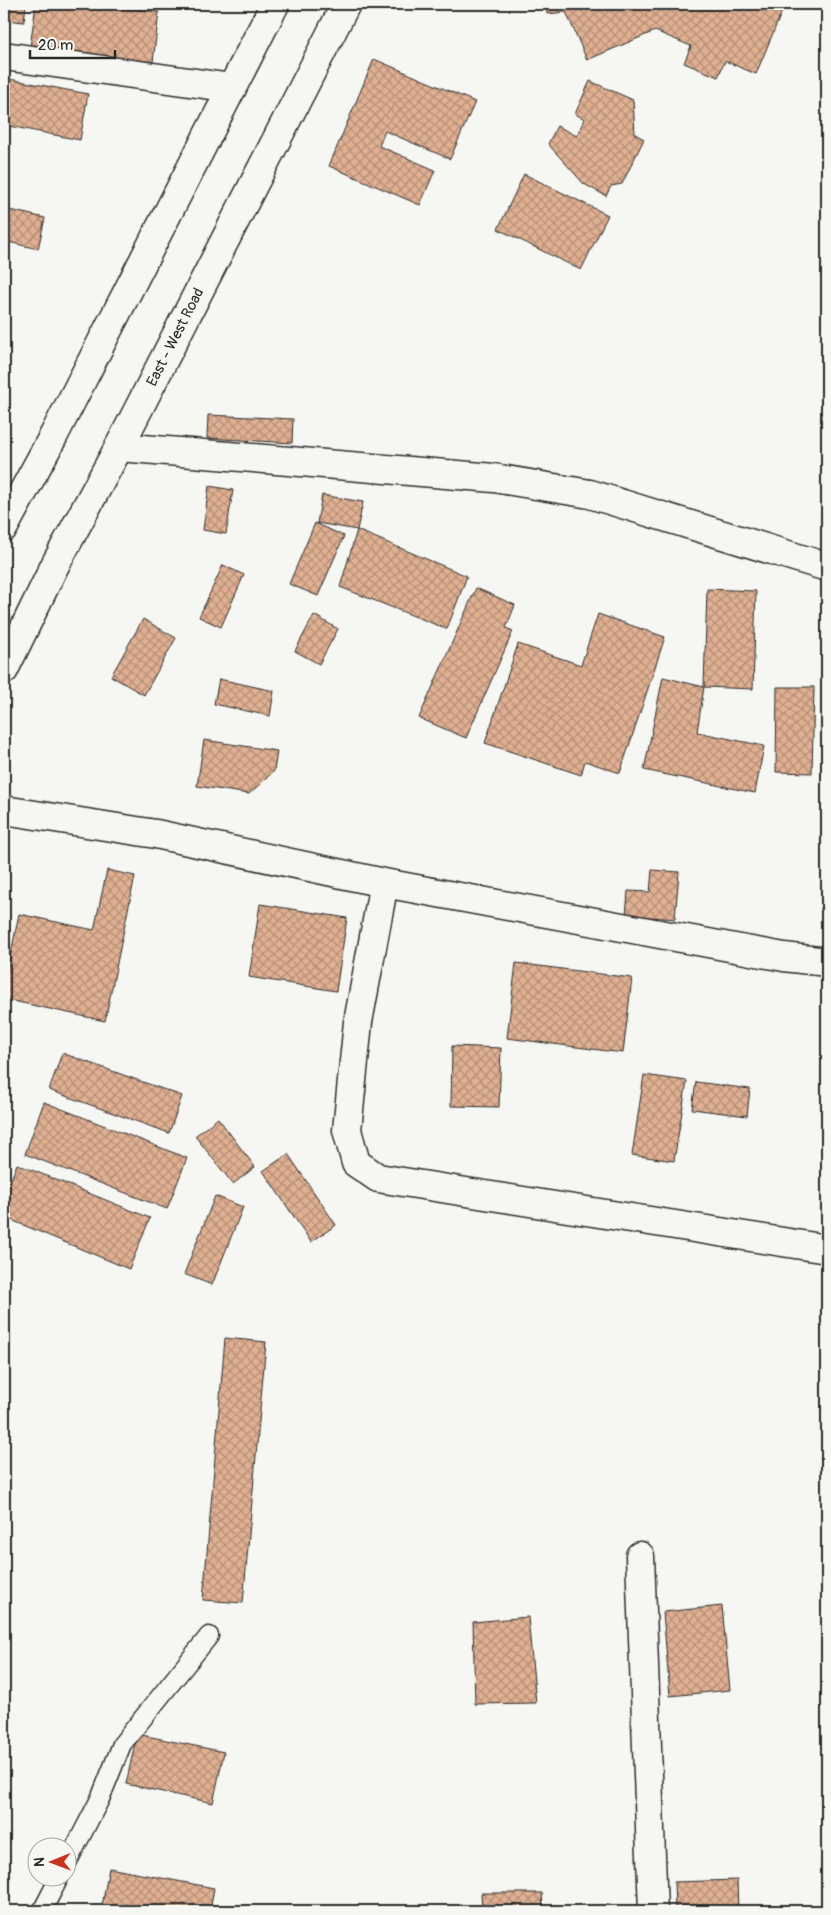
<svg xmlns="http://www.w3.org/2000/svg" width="831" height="1915" font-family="Pangolin,sans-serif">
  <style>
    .building { fill: url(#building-cross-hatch); stroke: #2b2b2b }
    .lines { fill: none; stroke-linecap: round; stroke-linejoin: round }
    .lane-casing { stroke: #2b2b2b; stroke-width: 21 }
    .street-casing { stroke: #2b2b2b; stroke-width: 31 }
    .primary-casing { stroke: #2b2b2b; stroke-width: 31 }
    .lane { stroke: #f6f6f2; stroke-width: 18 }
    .street { stroke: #f6f6f2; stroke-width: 28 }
    .primary { stroke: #f6f6f2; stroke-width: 28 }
    .labels { text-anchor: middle; stroke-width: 4.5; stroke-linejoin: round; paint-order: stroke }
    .street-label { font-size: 15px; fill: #2b2b2b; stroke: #f6f6f2 }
  </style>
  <defs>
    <pattern id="building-cross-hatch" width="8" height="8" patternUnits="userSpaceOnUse" patternTransform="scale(1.25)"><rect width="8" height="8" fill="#e0b092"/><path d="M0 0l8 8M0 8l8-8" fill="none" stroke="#b68f77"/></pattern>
  </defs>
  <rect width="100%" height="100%" fill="#f6f6f2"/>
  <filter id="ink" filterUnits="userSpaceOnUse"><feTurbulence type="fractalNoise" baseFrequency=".02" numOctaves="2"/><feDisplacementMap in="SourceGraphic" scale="10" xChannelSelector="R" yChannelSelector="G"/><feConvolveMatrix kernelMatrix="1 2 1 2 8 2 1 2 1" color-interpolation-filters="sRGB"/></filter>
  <g filter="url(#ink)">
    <path class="building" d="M4,4h22l-2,18 -20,-2z
      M36,4h58l65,8 -6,50 -123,-15z
      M546,4h239l-29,70 -31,-13 -7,16 -34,-14 7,-17 -36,-15 -68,29 -21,-48 -19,2z
      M374,59l101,43 -25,57 -65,-28 -6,15 56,24 -15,35 -91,-39z
      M4,78l84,16 -8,46 -76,-15z
      M590,81l43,19 2,34 9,5 -22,45 -11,2 -5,10 -22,-12 -36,-40 9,-18 20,10 8,-17 -10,-5z
      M524,174l84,41 -27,55 -83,-41z
      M5,209l40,9 -7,31 -34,-8z
      M208,415l85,4 -1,24 -85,-5z
      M209,486l24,4 -7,44 -23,-4z
      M322,495l41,7 -6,28 -40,-7z
      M315,523l29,13 -26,60 -29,-12z
      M357,530l110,46 -20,53 -107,-42z
      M223,565l21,10 -23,52 -22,-10z
      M476,588l39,17 -9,23 7,3 -47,107 -47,-20z
      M707,589l49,2 -3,98 -49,-2z
      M598,614l67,23 -45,136 -35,-12 -4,14 -96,-32 33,-99 63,21z
      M314,615l24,14 -19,35 -24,-13z
      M143,619l33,19 -32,57 -33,-19z
      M663,677l41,10 -7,45 67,14 -9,47 -111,-23z
      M219,679l55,12 -4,25 -56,-12z
      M777,687h37l-2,86 -36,-1z
      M204,740l73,11 -3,20 -25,23 -52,-8z
      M107,870l28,6 -30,145 -101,-22v-12l15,-73 75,16z
      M652,870l27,2 -4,47 -49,-4 2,-24 22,1z
      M260,904l87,14 -11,73 -87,-14z
      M516,963l116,15 -9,75 -116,-15z
      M452,1046l49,2 -2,59 -48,-1z
      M62,1053l120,43 -13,37 -120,-43z
      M644,1075l43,6 -13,80 -42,-6z
      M696,1082l54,7 -3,27 -55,-7z
      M44,1102l143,56 -20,51 -142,-55z
      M218,1118l37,49 -22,17 -38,-48z
      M288,1154l48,71 -25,17 -48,-71z
      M17,1164l133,54 -21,51 -125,-52v-20z
      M215,1196l28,11 -31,78 -28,-11z
      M225,1338l41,4 -23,261 -40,-3z
      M722,1606l8,84 -60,6 -7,-84z
      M528,1617l8,86 -61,1 -2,-82z
      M137,1734l87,18 -11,51 -87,-19z
      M109,1868l105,20 -4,23h-109z
      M737,1880l1,31h-63l-1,-29z
      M481,1893h61l1,18h-61z"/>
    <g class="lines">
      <g class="lane-casing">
        <path id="lane" d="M68,1861l32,-62 22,-55 87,-108
          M42,1911l17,-33"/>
      </g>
      <g class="street-casing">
        <path id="street" d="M4,56l228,32
          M119,447l375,31 96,16 237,73
          M4,810l152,24 228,49 400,74 43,5
          M384,883l-26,139 -11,108 9,33 22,15 449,71
          M640,1556l13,355"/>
      </g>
      <g class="primary-casing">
        <path id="primary" d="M4,527l50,-92 221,-431
          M4,670l51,-105 64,-118 227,-443"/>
      </g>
      <use href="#lane" class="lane"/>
      <use href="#street" class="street"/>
      <use href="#primary" class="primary"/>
    </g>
  </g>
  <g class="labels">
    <g class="street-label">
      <text transform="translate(175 337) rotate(-63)" y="5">East - West Road</text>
    </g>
  </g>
  <rect width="831" height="1915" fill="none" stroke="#f6f6f2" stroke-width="20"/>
  <rect x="10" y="10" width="811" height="1895" fill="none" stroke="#2b2b2b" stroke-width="2" filter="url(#ink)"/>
  <g transform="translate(52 1862) rotate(269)"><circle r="24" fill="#f6f6f2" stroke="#a5a5a2"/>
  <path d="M0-4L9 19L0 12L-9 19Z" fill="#c8321e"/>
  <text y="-8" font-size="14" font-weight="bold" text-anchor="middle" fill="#2b2b2b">N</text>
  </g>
  <path d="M30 50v8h85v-8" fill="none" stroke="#2b2b2b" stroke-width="2.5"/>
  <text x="38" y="50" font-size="15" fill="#2b2b2b" stroke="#f6f6f2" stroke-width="4" paint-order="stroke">20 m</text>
</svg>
